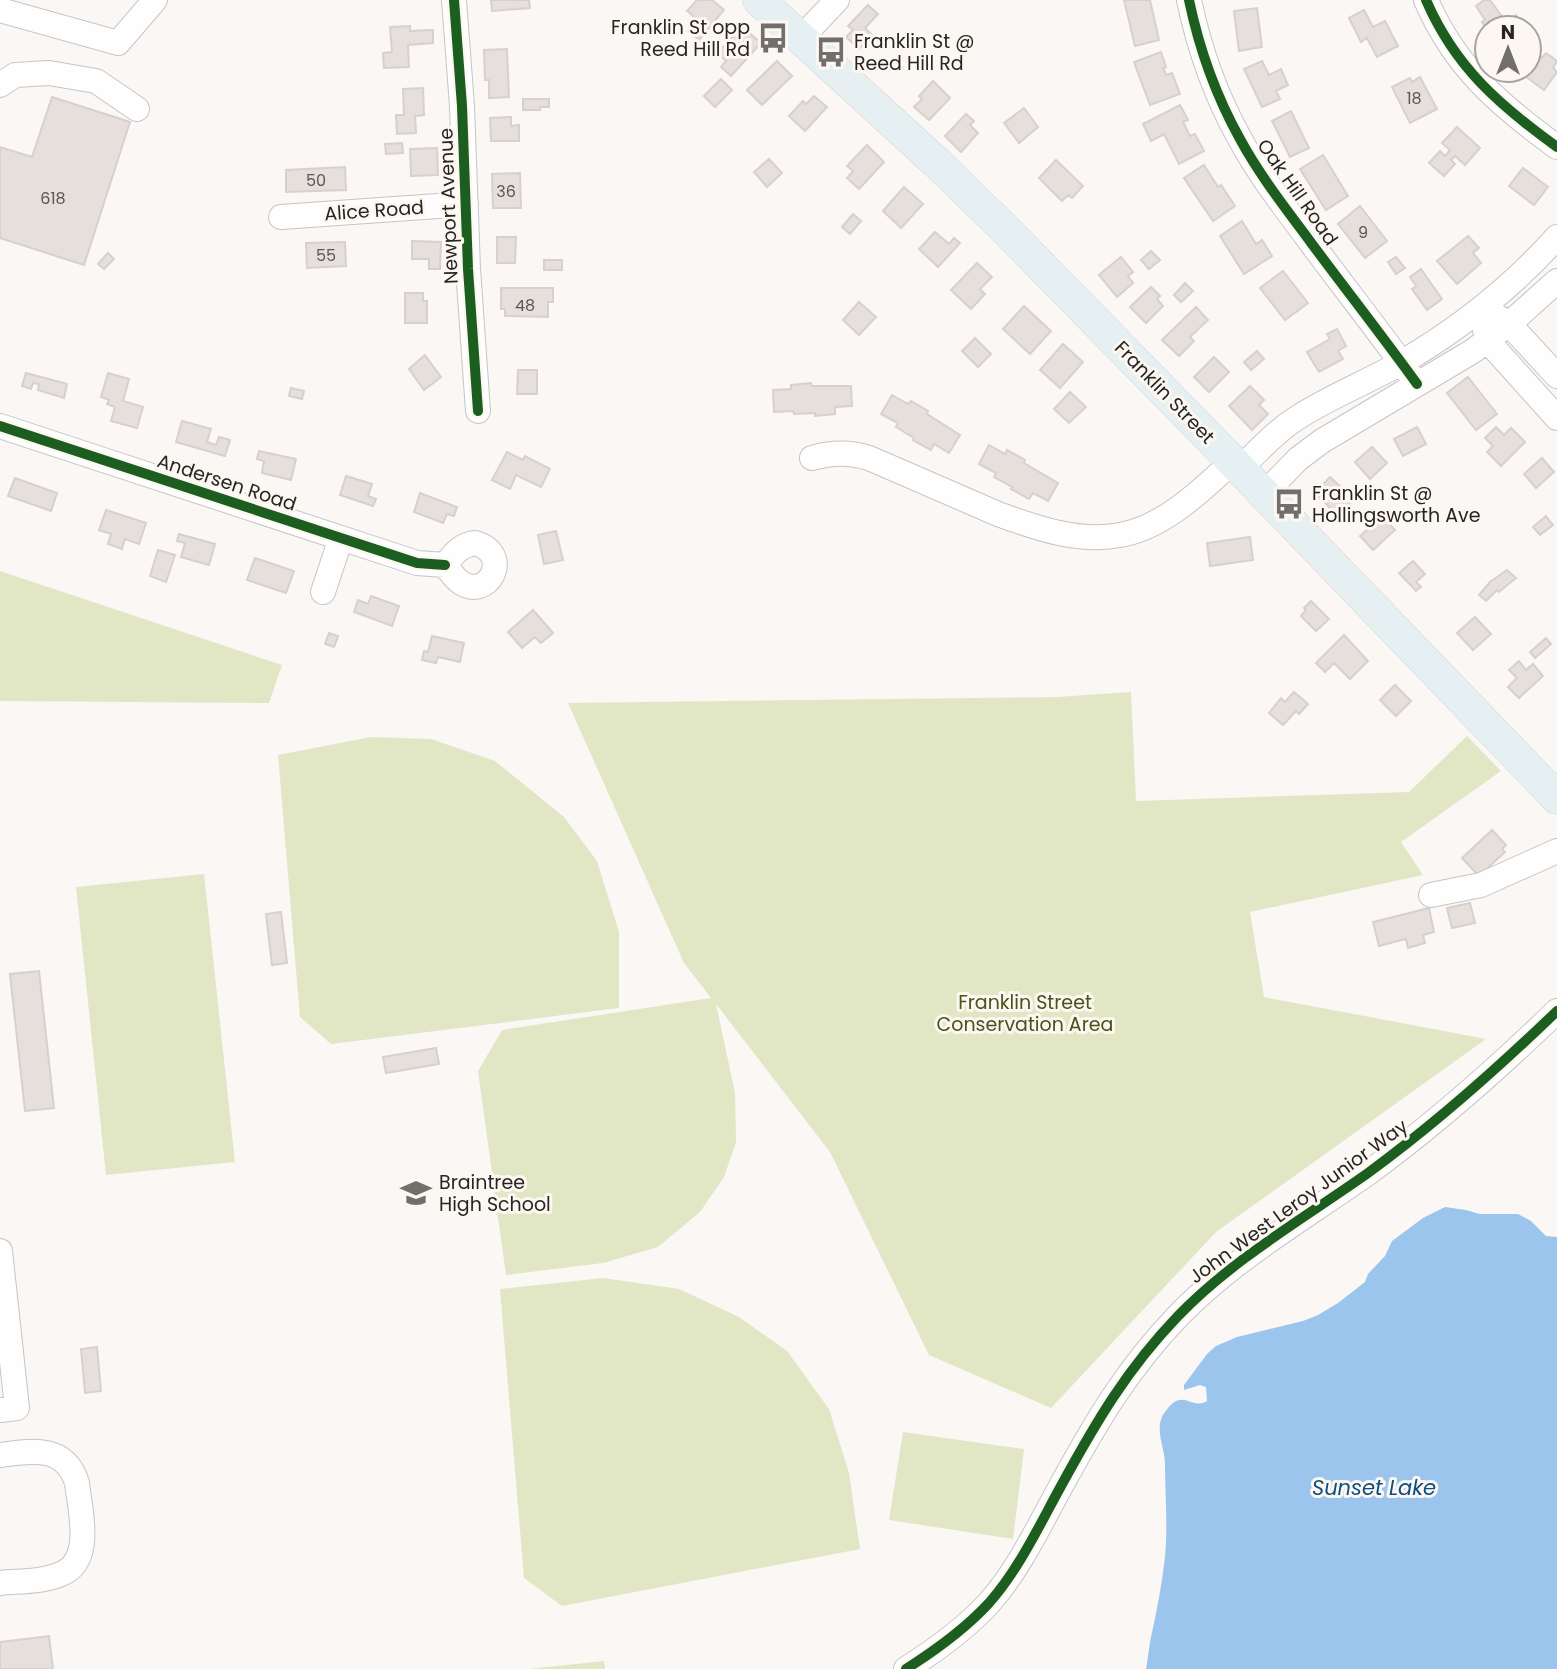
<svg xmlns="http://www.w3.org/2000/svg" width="1557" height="1669" font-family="Poppins,sans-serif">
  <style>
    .green { fill: #e1e7c5 }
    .water { fill: #9cc5ed }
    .building { fill: #e7dfdc; stroke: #d4d1d0; stroke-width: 2 }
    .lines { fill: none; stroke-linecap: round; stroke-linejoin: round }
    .minor-casing { stroke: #c7c5c4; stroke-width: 26 }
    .major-casing { stroke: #d6d4d3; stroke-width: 33 }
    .minor { stroke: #fefefe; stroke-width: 24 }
    .major { stroke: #e6f0f2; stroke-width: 32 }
    .cycleway-casing { stroke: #fdf7f2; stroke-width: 15 }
    .cycleway { stroke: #1b5e20; stroke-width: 10 }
    .labels { text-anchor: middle; stroke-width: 6; stroke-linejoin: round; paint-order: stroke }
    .number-label { font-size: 16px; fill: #5a5654 }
    .poi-label { font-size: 19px; fill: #272523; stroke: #fdf7f2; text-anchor: start }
    .street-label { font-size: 19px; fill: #272523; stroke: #fdf7f2 }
    .park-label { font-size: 19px; fill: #495218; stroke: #fdf7f2 }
    .water-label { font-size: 21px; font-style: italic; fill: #094d82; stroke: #fdf7f2 }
  </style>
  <rect width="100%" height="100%" fill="#faf7f5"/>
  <path class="green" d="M0,571l282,94 -13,38 -269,-2z
    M1131,692l5,109 273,-9 58,-56 34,35 -100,71 22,33 -173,37 14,85 222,42 -270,193 -165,176 -122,-53 -99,-203 -114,-148 19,89 1,49 -12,35 -24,35 -42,35 -55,16 -97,12 -28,-204 24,-41 209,-32 -27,-35 -116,-260 489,-6z
    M371,737l60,2 64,22 69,56 33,44 22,71v76l-288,36 -31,-27 -22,-262z
    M204,874l31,288 -129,13 -30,-288z
    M603,1278l76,11 60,28 48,34 42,58 20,64 11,76 -298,57 -38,-28 -24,-289z
    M903,1432l121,17 -11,90 -124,-19z
    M604,1661l1,8h-76z"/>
  <path class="water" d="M1445,1207l21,3 14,4h38l13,7 15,15 11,1v432h-411c2,-11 3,-22 5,-32 6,-27 11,-53 14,-80 3,-31 0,-62 0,-93 0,-17 -12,-37 0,-52 18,-26 26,-1 42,-11l-1,-14 -6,-2 -16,5v-5l23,-31 9,-8 21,-9 66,-16 15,-6 20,-12 27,-21 3,-8 17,-18 7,-15 31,-23z"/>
  <path class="building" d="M491,0h38l1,8 -38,3z
    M697,0h15l12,10 -25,30 -11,-9 10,-11 -11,-9z
    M1124,0h26l9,40 -24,6z
    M1484,0h6l16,22 10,-7 9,13h-38v2l-5,-8 3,-2 -9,-14z
    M868,5l10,9 -13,14 7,7 -13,14 -13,-12 7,-7 -5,-4z
    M1257,8l5,39 -23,4 -5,-40z
    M1364,10l9,17 12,-6 13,25 -21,11 -10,-19 -6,4 -12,-24z
    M410,26v5l23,-1v13l-25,2 1,22 -25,1 -1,-15 9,-1 -2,-25z
    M742,26l19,17 -30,33 -10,-9 5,-6 -8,-8z
    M507,49l2,48 -20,1v-18h-4l-1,-30z
    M1533,51l9,7 4,-5 11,8 -4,7 4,4 -13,18 -26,-19 1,-1h10v-13z
    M1161,52l5,15 -3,1 3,7 6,-2 8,21 -30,11 -16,-43z
    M777,61l15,15 -30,29 -15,-15z
    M1262,61l7,14 12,-6 7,16 -12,6 4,8 -18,8 -18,-38z
    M1420,77l17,32 -27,14 -18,-36 18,-9 2,4z
    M721,79l11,11 -17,17 -11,-11z
    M933,81l17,17 -21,22 -15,-13 8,-8 -3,-3z
    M423,88l1,27 -9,1 1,17 -19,1 -1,-19h8l-1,-26z
    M814,96l13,11 -22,24 -16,-15 14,-15 3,3z
    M52,97l78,25 -46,143 -84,-27v-91l32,10z
    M523,99h26v8h-9v3h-17z
    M1180,105l8,15 -5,2 7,14 5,-2 9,17 -25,13 -15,-30 -13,7 -8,-17z
    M1024,108l14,19 -19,16 -15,-20z
    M1291,111l18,37 -19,9 -18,-36z
    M966,114l8,7 -4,4 8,8 -17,19 -16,-16z
    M511,117v9l8,-1v16h-28l-1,-23z
    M1457,127l23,21 -15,17 -10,-9 -4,4 4,4 -11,12 -15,-13 11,-12 5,5 5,-6 -8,-7z
    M402,143l1,10 -17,1 -1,-10z
    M867,145l17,17 -25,27 -12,-11 6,-7 -6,-5z
    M437,148l1,27 -27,1 -1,-27z
    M1323,155l25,41 -22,14 -26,-41z
    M769,159l13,14 -15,14 -13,-15z
    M1056,160l27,26 -11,12 -4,-3 -6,6 -23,-23z
    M1204,165l14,22 3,-2 14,21 -22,15 -29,-43z
    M345,167l1,23 -60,2v-22z
    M1523,168l25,19 -14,18 -25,-19z
    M520,173l1,35h-28l-1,-34z
    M904,187l19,17 -22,24 -18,-17z
    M1360,206l27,35 -22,17 -27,-34z
    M853,214l8,7 -11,13 -8,-7z
    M1242,221l14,23 6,-4 10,16 -28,18 -24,-38z
    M935,232l14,12 5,-6 6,5 -22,24 -19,-18z
    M1468,236l11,12 -6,5 8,10 -24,21 -20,-23z
    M497,237h19l-1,26h-18z
    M412,241l29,1 -1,27h-11v-10h-17z
    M345,242l1,24 -39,2 -1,-25z
    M1151,251l9,9 -11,9 -8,-9z
    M108,253l6,6 -10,10 -6,-5z
    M1121,257l12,15 -5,4 5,7 -16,14 -18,-22z
    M1396,257l9,11 -9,6 -8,-12z
    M544,260h18v10h-18z
    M977,263l15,14 -12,12 5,5 -14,15 -20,-19z
    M1421,269l21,30 -15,11 -15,-21 4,-3 -6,-9z
    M1283,271l25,32 -23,17 -25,-32z
    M1185,283l8,8 -12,11 -7,-7z
    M1151,287l9,9 -3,3 6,7 -17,17 -16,-16z
    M501,288h52v14h-5v15l-43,-1v-7h-4z
    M405,293h18v8h4v22h-22z
    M859,302l17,15 -17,18 -16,-15z
    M1024,306l27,25 -21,23 -27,-25z
    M1196,307l12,13 -18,17 4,4 -15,15 -17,-16z
    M1337,329l9,17 -8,5 5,8 -24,13 -12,-20 23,-13 -3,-5z
    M975,338l16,16 -13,13 -16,-16z
    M1063,344l20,18 -23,26 -20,-18z
    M1257,351l7,8 -13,11 -7,-8z
    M425,355l16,22 -17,13 -15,-21z
    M1214,357l15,15 -20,20 -15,-15z
    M518,370h19v24h-20z
    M26,373l41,11 -3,14 -26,-8 1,-6 -6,-1 -2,6 -9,-3z
    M108,373l21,6 -6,22 20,6 -6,21 -26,-7 4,-14 -8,-3 2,-4 -8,-3z
    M1468,377l29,37 -21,16 -29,-37z
    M811,383l1,3h39l1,20 -17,1v7l-20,2v-3l-21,1 -1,-3 -19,1 -1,-22 18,-1v-4z
    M1250,386l14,14 -5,5 9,9 -16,16 -23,-24z
    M291,388l13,3 -2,8 -13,-3z
    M1070,392l16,15 -17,16 -15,-14z
    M892,395l16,9 3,-3 17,10 -1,3 33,21 -11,18 -15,-9 -3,6 -18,-10 1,-2 -18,-11 2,-4 -17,-9z
    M182,421l29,8 -4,13 9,3 3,-8 11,3 -5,16 -49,-14z
    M1417,427l9,17 -23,12 -9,-17z
    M1496,427l8,8 7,-7 14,14 -24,24 -14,-14 6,-6 -8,-8z
    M989,445l16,9 2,-4 18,10 -1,3 34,20 -10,18 -15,-8 -4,6 -18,-10 1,-2 -18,-10 2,-4 -17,-9z
    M1372,447l15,16 -17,16 -15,-17z
    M259,451l37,8 -5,21 -29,-7 2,-12 -7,-2z
    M507,452l16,8 2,-4 25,13 -9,18 -25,-12 -6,14 -18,-9z
    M1542,458l12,14 -18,16 -12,-14z
    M346,476l26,8 -4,12 8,3 -3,7 -33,-11z
    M1330,477l24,22 -16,17 -23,-23z
    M15,478l42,15 -6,18 -43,-15z
    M420,493l37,14 -3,9 -7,-2 -4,9 -29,-11z
    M106,510l40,13 -7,21 -14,-5 -3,10 -14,-5 3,-10 -12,-4z
    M1382,516l13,14 -22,20 -13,-14z
    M1546,516l7,9 -13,10 -7,-8z
    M556,531l7,29 -19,4 -6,-29z
    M179,534l36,10 -6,21 -28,-8 4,-14 -8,-2z
    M1250,537l3,23 -43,6 -3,-23z
    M158,550l17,5 -9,27 -16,-6z
    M255,558l39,13 -8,22 -39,-13z
    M1413,561l12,13 -9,8 5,5 -5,4 -17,-18z
    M1507,570l9,8 -17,14 -2,-2 -11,11 -7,-6 11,-13z
    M371,596l28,10 -7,20 -38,-14 4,-12 10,4z
    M1311,601l18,18 -13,12 -15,-15 5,-6 -2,-2z
    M533,610l20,23 -12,10 -6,-6 -13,11 -14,-16z
    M1475,617l16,17 -18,16 -16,-17z
    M329,633l9,3 -4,11 -9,-3z
    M1344,635l24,26 -18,18 -16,-16 -9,9 -9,-9z
    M432,636l32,7 -4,19 -22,-5 -2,6 -14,-3 2,-9 4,1z
    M1546,638l5,6 -16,14 -5,-6z
    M1519,661l7,9 7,-6 10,12 -24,22 -11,-11 9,-9 -8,-8z
    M1395,685l16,16 -15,15 -16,-16z
    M1294,692l14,12 -9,10 -3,-3 -13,14 -14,-12 12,-15 4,4z
    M1492,830l14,15 -4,4 3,3 -26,24 -17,-18z
    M1470,903l5,20 -23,5 -5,-20z
    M1429,908l5,24 -11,3 2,8 -17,5 -2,-9 -27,7 -6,-24z
    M281,912l6,51 -15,2 -6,-51z
    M39,971l15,137 -29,3 -15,-137z
    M436,1048l3,16 -53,9 -3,-16z
    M97,1347l4,44 -16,2 -4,-44z
    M49,1636l4,33h-53v-27z"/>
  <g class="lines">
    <g class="minor-casing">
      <path id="minor" d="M454,0l8,106 6,163 10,142
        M1189,0c10,48 27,96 51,139 20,37 47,71 72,105 35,47 71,93 105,140
        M1426,0c29,67 73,105 131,147
        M0,10l118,33 37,-43
        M801,38l36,-38
        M0,85l15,-10 34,-2 47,8 41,28
        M281,217l185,-13
        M1557,376l-48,-52 -17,-11 -11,-4 4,21 9,18 63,70
        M0,426l417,137 28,2
        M812,458c20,-6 38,-6 57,0l129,56c38,14 81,29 122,21 43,-7 82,-45 113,-74
        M1240,469c19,-19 37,-39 60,-53 32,-20 67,-34 99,-52 59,-34 113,-77 158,-127
        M1264,494l34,-35 24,-18 151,-90 36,-27 48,-43
        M475,543c39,11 13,59 -15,39 -6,-4 -10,-11 -15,-17 9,-11 15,-20 30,-22z
        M323,592l18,-54
        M1431,895l50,-10 76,-34
        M0,1251l17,157 -17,2
        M0,1455c31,-4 65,-11 77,28 3,27 17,78 -16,91 -18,8 -42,7 -61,9
        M906,1669c30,-19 59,-40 83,-66 30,-34 50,-77 72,-117 35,-64 66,-117 117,-170 55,-57 125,-97 190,-143 67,-49 129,-104 189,-162"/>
    </g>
    <g class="major-casing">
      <path id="major" d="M759,0l179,164 67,65 235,240 317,329"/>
    </g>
    <use href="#minor" class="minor"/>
    <use href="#major" class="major"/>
    <g class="cycleway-casing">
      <path id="cycleway" d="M454,0l8,106 6,163 10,142
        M1189,0c10,48 27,96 51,139 20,37 47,71 72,105 35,47 71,93 105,140
        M1426,0c29,67 73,105 131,147
        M0,426l417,137 28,2
        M906,1669c30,-19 59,-40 83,-66 30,-34 50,-77 72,-117 35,-64 66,-117 117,-170 55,-57 125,-97 190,-143 67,-49 129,-104 189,-162"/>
    </g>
    <use href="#cycleway" class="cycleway"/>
  </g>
  <defs>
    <g id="bus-bare" transform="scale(2.415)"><path d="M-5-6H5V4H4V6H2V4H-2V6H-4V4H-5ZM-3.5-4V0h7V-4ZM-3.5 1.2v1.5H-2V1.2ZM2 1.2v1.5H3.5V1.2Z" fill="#716e6c" stroke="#fdf7f2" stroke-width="2.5" paint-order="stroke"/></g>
    <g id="school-bare" transform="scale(2.415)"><path d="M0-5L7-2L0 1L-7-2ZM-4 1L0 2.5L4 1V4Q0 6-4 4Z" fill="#716e6c" stroke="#fdf7f2" stroke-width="2.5" paint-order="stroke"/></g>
  </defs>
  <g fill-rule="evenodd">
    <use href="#bus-bare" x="773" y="38"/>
    <use href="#bus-bare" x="831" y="52"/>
    <use href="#bus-bare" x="1289" y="504"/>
    <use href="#school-bare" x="416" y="1193"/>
  </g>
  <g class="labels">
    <g class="number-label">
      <text x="1414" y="104">18</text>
      <text x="316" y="186">50</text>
      <text x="506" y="197">36</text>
      <text x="53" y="204">618</text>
      <text x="1363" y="238">9</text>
      <text x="326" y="261">55</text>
      <text x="525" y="311">48</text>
    </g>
    <g class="poi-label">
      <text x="750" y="34" text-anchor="end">Franklin St opp<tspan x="750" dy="22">Reed Hill Rd</tspan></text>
      <text x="854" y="48">Franklin St @<tspan x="854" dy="22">Reed Hill Rd</tspan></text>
      <text x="1312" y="500">Franklin St @<tspan x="1312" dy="22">Hollingsworth Ave</tspan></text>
      <text x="439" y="1189">Braintree<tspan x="439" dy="22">High School</tspan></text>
    </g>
    <g class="street-label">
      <text transform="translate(1298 192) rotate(55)" y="7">Oak Hill Road</text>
      <text transform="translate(448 206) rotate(-92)" y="7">Newport Avenue</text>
      <text transform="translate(374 210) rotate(-4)" y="7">Alice Road</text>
      <text transform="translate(1165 392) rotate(46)" y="7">Franklin Street</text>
      <text transform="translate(227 482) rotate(18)" y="7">Andersen Road</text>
      <text transform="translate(1298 1201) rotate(-36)" y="7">John West Leroy Junior Way</text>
    </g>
    <g class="park-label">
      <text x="1025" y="1009">Franklin Street<tspan x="1025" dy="22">Conservation Area</tspan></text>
    </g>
    <g class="water-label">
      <text x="1374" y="1495">Sunset Lake</text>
    </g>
  </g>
  <g transform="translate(1508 49)"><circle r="33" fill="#fdf7f2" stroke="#a7a39f" stroke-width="2"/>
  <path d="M0-5L12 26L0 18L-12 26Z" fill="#716e6c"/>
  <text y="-10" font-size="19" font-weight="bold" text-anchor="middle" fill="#272523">N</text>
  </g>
</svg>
